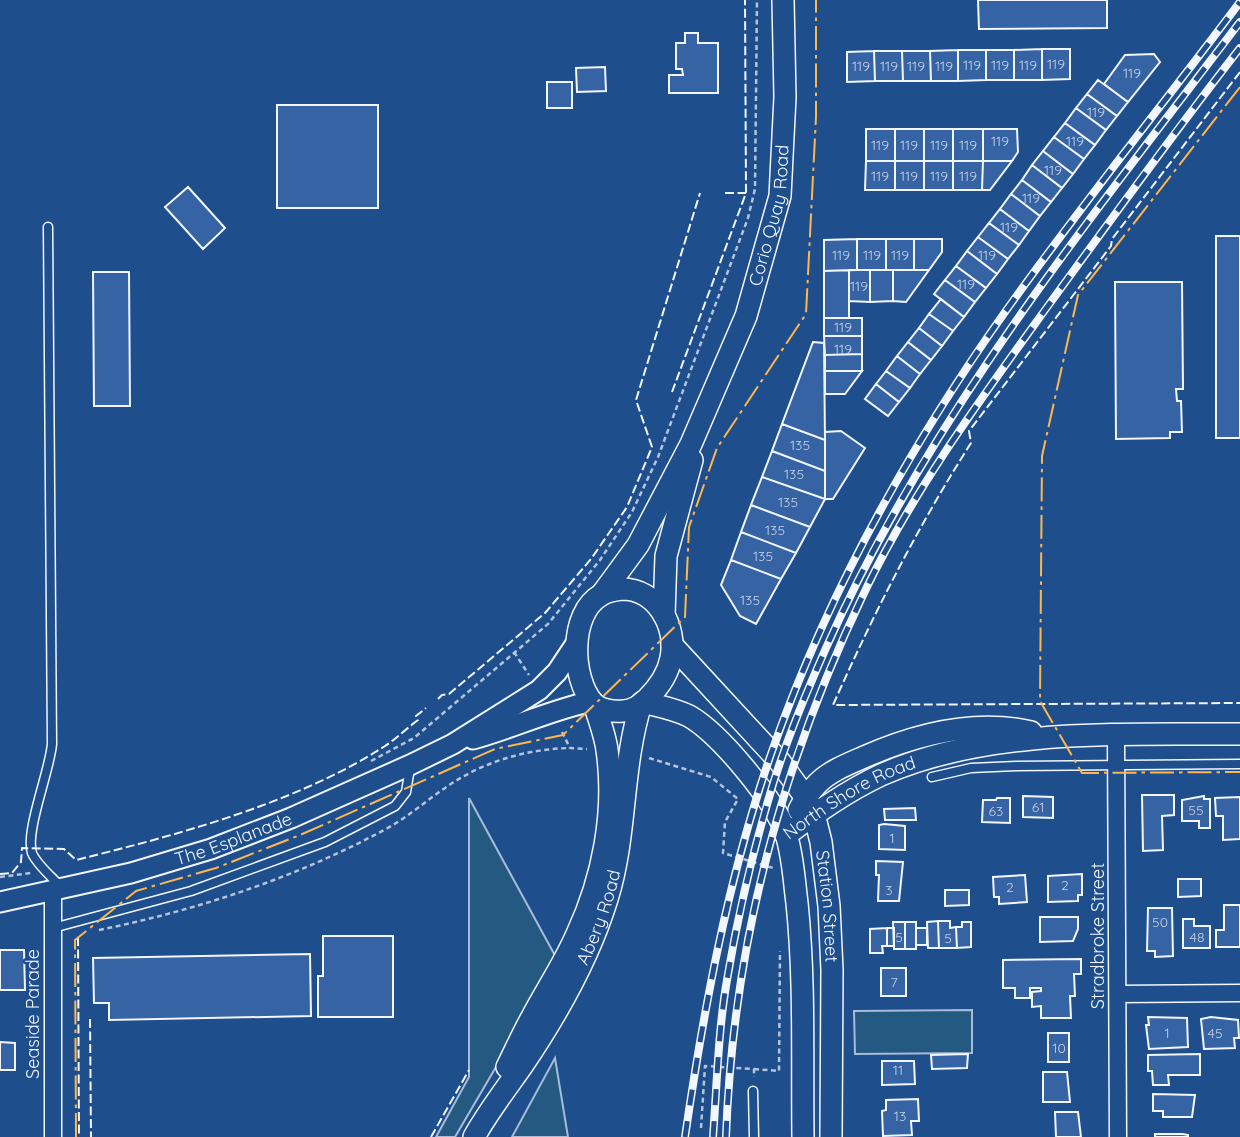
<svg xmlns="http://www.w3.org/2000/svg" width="1240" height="1137" font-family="Quicksand,sans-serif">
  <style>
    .grass { fill: #245a82; stroke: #a8bbd7; stroke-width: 2 }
    .building { fill: #3563a3; stroke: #f2f6ff; stroke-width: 2 }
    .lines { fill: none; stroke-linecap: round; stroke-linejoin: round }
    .service-casing { stroke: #f2f6ff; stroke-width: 11 }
    .minor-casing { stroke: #f2f6ff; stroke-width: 19 }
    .tertiary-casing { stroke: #f2f6ff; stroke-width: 23 }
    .secondary-casing { stroke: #f2f6ff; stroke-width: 24 }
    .path { stroke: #b3c4dc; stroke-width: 2.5; stroke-dasharray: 5 3.5; stroke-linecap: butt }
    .service { stroke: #1f4e8c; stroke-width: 8 }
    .minor { stroke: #1f4e8c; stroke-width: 16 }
    .tertiary { stroke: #1f4e8c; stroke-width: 19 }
    .secondary { stroke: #1f4e8c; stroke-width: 21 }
    .rail-casing { stroke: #f2f6ff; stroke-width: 8 }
    .rail { stroke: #1f4e8c; stroke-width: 5; stroke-dasharray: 16; stroke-linecap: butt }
    .fence { stroke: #f2f6ff; stroke-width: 2; stroke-dasharray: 9 3.5; stroke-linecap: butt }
    .power { stroke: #ffb74d; stroke-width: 2; stroke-dasharray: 24 5 3.5 5; stroke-linecap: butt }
    .labels { text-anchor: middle; stroke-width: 5; stroke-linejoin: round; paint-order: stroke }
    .number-label { font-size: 14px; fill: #c3d1e8 }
    .street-label { font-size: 18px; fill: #f2f6ff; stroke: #1f4e8c }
  </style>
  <rect width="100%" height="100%" fill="#1f4e8c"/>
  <path class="grass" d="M469,798l89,163 -103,176h-19l33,-60z
    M972,1010v43l-117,1 -1,-43z
    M555,1058l13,79h-56z"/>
  <path class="building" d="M978,0h129v28l-128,1z
    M685,33h13v10h20v50h-49v-18h14l-1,-6h-6v-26h9z
    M1042,49h28v30l-28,1z
    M1042,49v31h-28v-30z
    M958,50h28v30l-28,1z
    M958,50v31h-27l-1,-30z
    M986,50h28v30h-28z
    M874,51h28l1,30h-28z
    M874,51l1,30 -28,1v-30z
    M902,51h28l1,30h-28z
    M1154,54l6,8 -32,40 -24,-18 21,-29z
    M605,67l1,24 -29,1 -1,-24z
    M1098,80l30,22 -11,14 -30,-22z
    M547,82h25v26h-25z
    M1087,94l30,22 -11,14 -30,-22z
    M277,105h101v103h-101z
    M1076,108l30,22 -11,15 -30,-22z
    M1065,123l30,22 -11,14 -30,-22z
    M866,129h29v32h-29z
    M895,129h29v32h-29z
    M924,129h29v32h-29z
    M953,129h30v32h-30z
    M983,129h34l1,23 -6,9h-29z
    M1054,137l30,22 -11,15 -30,-23z
    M1043,151l30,23 -11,14 -30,-23z
    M866,161h29v29h-30z
    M895,161h29v29h-29z
    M924,161h29v29h-29z
    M953,161h30l-1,29h-29z
    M983,161h29l-22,29h-8z
    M1032,165l30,23 -11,14 -29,-22z
    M1022,180l29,22 -11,14 -29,-22z
    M188,187l37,41 -22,21 -38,-42z
    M1011,194l29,22 -11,15 -29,-22z
    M1000,209l29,22 -10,14 -30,-22z
    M989,223l30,22 -11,14 -30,-22z
    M1216,236h24v202h-24z
    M978,237l30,22 -11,15 -30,-23z
    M857,239h29v31h-29z
    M857,239v31l-33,1v-31z
    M886,239h28v31h-28z
    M914,239h28v13l-13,18h-15z
    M967,251l30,23 -11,14 -30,-22z
    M956,266l30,22 -11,14 -30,-22z
    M849,270v48h-25v-47z
    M849,270h21v32l-21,-1z
    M870,270h23v31l-23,1z
    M893,270h36l-23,32 -13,-1z
    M93,272h36l1,134h-36z
    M945,280l30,22 -11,15 -30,-23z
    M1115,282h67l1,107h-7l1,12h4l1,31h-12v6l-54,1z
    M941,299l23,18 -11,14 -24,-17z
    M929,314l24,17 -11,15 -23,-18z
    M824,318h38v18h-38z
    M919,328l23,18 -11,14 -23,-18z
    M824,336h38v18l-37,1z
    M813,342l11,1 1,97 -43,-16z
    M908,342l23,18 -11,14 -23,-18z
    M862,354v17h-37v-16z
    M897,356l23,18 -10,14 -24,-17z
    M825,371h37l-17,23h-20z
    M886,371l24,17 -11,14 -23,-18z
    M876,384l23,18 -11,14 -23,-17z
    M782,424l43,16v31l-53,-20z
    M841,431l24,17 -32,51h-8v-67z
    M772,451l53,20v28l-63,-22z
    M762,477l63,22 -15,28 -59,-22z
    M751,505l59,22 -14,26 -55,-21z
    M741,532l55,21 -15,26 -50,-19z
    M731,560l50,19 -25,45 -16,-8 -19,-31z
    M1142,795h32v20l-12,1 1,34 -20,1z
    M1023,796l30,1v21l-30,-1z
    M1204,796v3h6v29h-11v-7h-17v-21z
    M1240,797v42l-17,1v-24h-7l-1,-18z
    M997,798h13v25l-28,-1 1,-22h13z
    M915,808l1,12h-31l-1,-11z
    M884,824l21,2v24l-26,-1v-24z
    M876,861l27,1 -4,39h-21l1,-26h-3z
    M1082,874v21h-4v6l-30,1v-26z
    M1025,875l2,27 -28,2v-7h-5l-1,-20z
    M1178,879h23v17l-23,1z
    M945,890h24v15l-24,1z
    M1224,905h16v42h-24v-17h8z
    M1148,908h24l1,48 -18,1v-6h-8z
    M1040,917h38v12l-5,12 -33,1z
    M1183,919h11v7h16v22h-27z
    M938,921h12v7l6,-1 1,21h-18z
    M938,921l1,27h-11l-1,-26z
    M893,922h12v27h-11z
    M905,922h11v27h-11z
    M962,922h9v25l-14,1 -1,-21h6z
    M887,928v18h-5l1,7h-13v-24z
    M887,928h7v18h-7z
    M916,928h11v17h-11z
    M323,936h70v81h-75v-41h5z
    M0,950h24l1,40h-25z
    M310,954l1,62 -202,4v-17h-15l-1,-45z
    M1081,959v15h-7l1,22h-5l1,22h-30v-12l-9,1v-15l9,-1v-3h-11v10h-15v-10h-12v-28z
    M881,968h25v28h-25z
    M1148,1017l39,1 1,29 -39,2 -3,-24h3z
    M1211,1017l27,3 1,18h-5l1,10 -31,1 -3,-30z
    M1048,1033h21v29h-21z
    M0,1042l15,1v27h-15z
    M968,1054l-1,14 -35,1 -1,-14z
    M1200,1054v21h-32l1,10h-16l-1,-14h-4v-16z
    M882,1061h32l1,23 -33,1z
    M1043,1072h24l3,30h-27z
    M1153,1094l42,1 -3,22h-29v-6h-10z
    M918,1099l1,22h-8l1,14 -29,1 -1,-25 4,-1v-10z
    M1055,1112h23l3,25h-25z
    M1155,1134h28l5,1v2h-33z"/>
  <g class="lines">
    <g class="service-casing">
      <path id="service" d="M48,227l4,517c-2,26 -27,87 -20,109 5,12 20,24 29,34
        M932,777l39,-9 45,-2 224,-2
        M53,928l138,-37 134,-49 70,-36 11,-14 4,-24
        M753,1091l1,46"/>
    </g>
    <g class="minor-casing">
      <path id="minor" d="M1116,735l2,402
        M53,892v245
        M1118,994l122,-1"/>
    </g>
    <g class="tertiary-casing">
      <g id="tertiary">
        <path d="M473,739c40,-11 78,-29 119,-38"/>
        <path id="s1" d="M0,902l131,-29 80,-24 80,-31 119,-53 43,-21 86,-54 18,-18 20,-30"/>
      </g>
    </g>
    <g class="secondary-casing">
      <g id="secondary">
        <path d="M622,589c35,0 55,37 49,69 -3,17 -13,30 -24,41 -7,7 -14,12 -24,12 -10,1 -23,-1 -30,-8 -22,-25 -24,-90 8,-108 6,-4 14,-5 21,-6z"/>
        <path id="s2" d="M602,594l36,-49 53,-101 55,-128 34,-120 5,-99 -2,-97"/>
        <path d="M664,615l2,-59 26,-96"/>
        <path id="s3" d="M672,645l108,117 26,36 8,16 7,28 8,64 3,64 -1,167"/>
        <path d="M643,702c15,4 32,7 46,14 30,17 87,85 97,118 7,22 8,46 11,69 8,77 5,156 6,234"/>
        <path d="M799,810c5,-10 11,-19 19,-27 12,-12 30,-19 46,-26 52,-23 111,-38 167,-25"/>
        <path id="s4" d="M786,835c30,-22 61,-44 95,-60 108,-48 243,-40 359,-41"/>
        <path d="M507,1067c8,-16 15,-32 24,-48 15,-29 33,-55 46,-85 26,-56 39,-122 30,-184 -2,-15 -8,-31 -13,-46"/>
        <path id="s5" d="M474,1137c14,-25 31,-47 48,-71 34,-50 67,-108 85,-167 20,-63 14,-131 34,-195"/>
      </g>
    </g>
    <path class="path" d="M514,652l15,23
      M562,732l8,16 17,1
      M649,758l62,19 27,22 -13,23 -2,31 50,15
      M371,761l43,-23 134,-114 52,-64 32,-48 26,-55 90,-239 7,-29 2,-189
      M0,877l31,-4
      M99,930c98,-20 196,-52 285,-100 25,-13 46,-33 70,-48 35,-22 75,-33 116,-34
      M754,1069l25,2 1,-120
      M701,1128l4,-62 49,3v8"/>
    <use href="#service" class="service"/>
    <use href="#minor" class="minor"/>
    <use href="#tertiary" class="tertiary"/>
    <use href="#secondary" class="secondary"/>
    <g class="rail-casing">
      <path id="rail" d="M685,1137c19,-130 43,-259 86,-383 56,-160 141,-312 239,-449 74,-103 154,-202 230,-303
        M713,1137c4,-52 5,-106 14,-157 10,-60 24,-121 41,-179 15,-53 36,-103 58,-153 103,-232 262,-426 414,-626
        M726,1137c7,-194 55,-371 139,-546 48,-100 115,-191 180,-281 64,-88 128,-176 195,-262"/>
    </g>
    <use href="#rail" class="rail"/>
    <path class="fence" d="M1240,72l-128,167 -1,7 -142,185 2,12c-54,85 -97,170 -138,262l407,-2
      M725,193h21
      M672,392l74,-199 -1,-193
      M438,699l4,-4 7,-1 96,-81 46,-54 36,-52 25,-60 -16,-47 64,-207
      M0,874l12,-1 9,-11 1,-14 42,1 12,11c101,-25 221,-57 309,-114 12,-8 22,-18 33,-26l-2,-4 10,-8
      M78,937l1,200
      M90,1019l1,118
      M431,1137l38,-67"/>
    <path class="power" d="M1240,87l-162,208 -36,161 -2,245 42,72 158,-1
      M76,1137l-1,-197 61,-49 80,-23 84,-33 195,-86 68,-14 122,-118 4,-90 28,-79 89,-134 10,-197v-117"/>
  </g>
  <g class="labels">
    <g class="number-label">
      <text x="1056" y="69">119</text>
      <text x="972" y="70">119</text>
      <text x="1000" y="70">119</text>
      <text x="1028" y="70">119</text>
      <text x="861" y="71">119</text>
      <text x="889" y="71">119</text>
      <text x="916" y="71">119</text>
      <text x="944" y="71">119</text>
      <text x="1132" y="78">119</text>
      <text x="1096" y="117">119</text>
      <text x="1000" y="146">119</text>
      <text x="1075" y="146">119</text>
      <text x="880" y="150">119</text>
      <text x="909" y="150">119</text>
      <text x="939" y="150">119</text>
      <text x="968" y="150">119</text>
      <text x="1053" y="175">119</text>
      <text x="880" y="181">119</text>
      <text x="909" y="181">119</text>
      <text x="939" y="181">119</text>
      <text x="968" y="181">119</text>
      <text x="1031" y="203">119</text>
      <text x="1009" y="232">119</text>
      <text x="841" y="260">119</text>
      <text x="872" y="260">119</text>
      <text x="900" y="260">119</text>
      <text x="987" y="260">119</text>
      <text x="966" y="289">119</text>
      <text x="859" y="291">119</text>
      <text x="843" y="332">119</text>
      <text x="843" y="354">119</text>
      <text x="800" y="450">135</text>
      <text x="794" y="479">135</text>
      <text x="788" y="507">135</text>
      <text x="775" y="535">135</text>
      <text x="763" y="561">135</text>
      <text x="750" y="605">135</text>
      <text x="1038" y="812">61</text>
      <text x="1196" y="815">55</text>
      <text x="996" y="816">63</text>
      <text x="892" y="843">1</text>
      <text x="1065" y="890">2</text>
      <text x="1010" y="892">2</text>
      <text x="889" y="895">3</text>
      <text x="1160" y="927">50</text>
      <text x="899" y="942">5</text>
      <text x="1197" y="942">48</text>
      <text x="948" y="943">5</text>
      <text x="894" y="987">7</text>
      <text x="1167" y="1038">1</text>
      <text x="1215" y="1038">45</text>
      <text x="1059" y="1053">10</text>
      <text x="898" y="1075">11</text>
      <text x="900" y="1121">13</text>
    </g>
    <g class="street-label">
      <text dy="6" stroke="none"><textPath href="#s2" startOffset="418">Corio Quay Road</textPath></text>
      <text dy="6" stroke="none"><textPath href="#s4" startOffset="74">North Shore Road</textPath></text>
      <text dy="6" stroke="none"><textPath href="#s1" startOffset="242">The Esplanade</textPath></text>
      <text dy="6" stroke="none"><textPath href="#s3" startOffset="315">Station Street</textPath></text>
      <text dy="6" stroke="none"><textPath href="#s5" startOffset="254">Abery Road</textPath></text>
      <text transform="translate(1098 936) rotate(-90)" y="6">Stradbroke Street</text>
      <text transform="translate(33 1014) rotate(-90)" y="6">Seaside Parade</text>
    </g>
  </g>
</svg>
